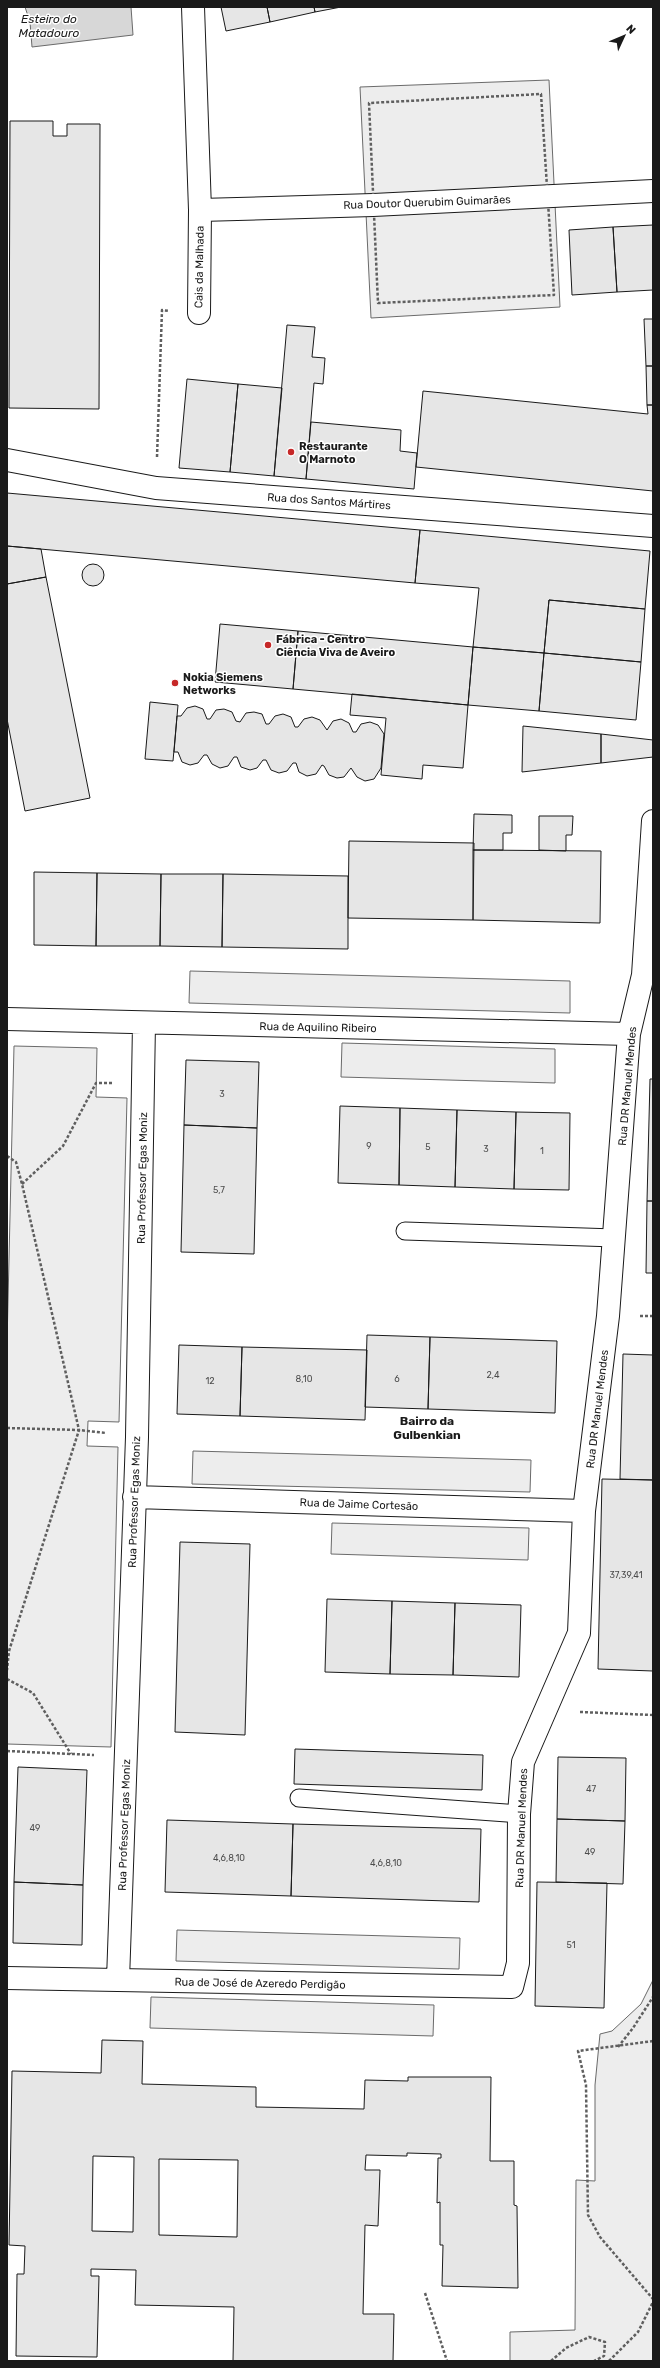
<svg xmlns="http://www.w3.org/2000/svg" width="660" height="2368" font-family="Rubik,sans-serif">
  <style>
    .built { fill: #ededed; stroke: #6a6a6a }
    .water { fill: #d7d7d7; stroke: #6a6a6a }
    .building { fill: #e6e6e6; stroke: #1a1a1a; fill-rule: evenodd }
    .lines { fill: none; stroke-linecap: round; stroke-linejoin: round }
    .lane-casing { stroke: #1a1a1a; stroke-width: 19 }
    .street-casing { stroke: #1a1a1a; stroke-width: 24 }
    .path { stroke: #5f5f5f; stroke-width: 2.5; stroke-dasharray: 3 2; stroke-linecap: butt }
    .lane { stroke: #fff; stroke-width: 17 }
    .street { stroke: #fff; stroke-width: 22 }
    .poi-dot { fill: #c62828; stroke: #fff; stroke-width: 1.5 }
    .labels { text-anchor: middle; stroke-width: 3; stroke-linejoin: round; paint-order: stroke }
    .number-label { font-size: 9px; fill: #4d4d4d }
    .street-label { font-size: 11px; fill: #1a1a1a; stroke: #fff }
    .poi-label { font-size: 11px; font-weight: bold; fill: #1a1a1a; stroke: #fff; text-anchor: start }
    .water-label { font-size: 12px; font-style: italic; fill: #1a1a1a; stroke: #fff }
    .neighbourhood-label { font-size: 12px; font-weight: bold; fill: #1a1a1a; stroke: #fff }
  </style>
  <rect width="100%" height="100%" fill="#fff"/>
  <path class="built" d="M549,80l11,227 -189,11 -11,-231z
    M190,971l380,10v32l-381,-10z
    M342,1043l213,6v34l-214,-6z
    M14,1046l83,2 -1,49 31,1 -8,324 -31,-1 -1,25 31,1 -7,300 -104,-3v-400z
    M193,1451l338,9 -1,32 -338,-8z
    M332,1523l197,5 -1,32 -197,-6z
    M177,1930l283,8 -1,31 -283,-8z
    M653,1980v381h-143v-29l65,-2 1,-150 19,1v-96l5,-51 12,-3 29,-27z
    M151,1997l283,8 -1,31 -283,-8z"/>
  <path class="water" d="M25,7h106l2,28 -101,12 -2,-25z"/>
  <path class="building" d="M221,7h46l3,15 -44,9z
    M267,7h47l1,5 -45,10z
    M314,7h27l-26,5z
    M10,121h43v15h14v-12h33l-1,285 -90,-1z
    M653,225v65l-36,2 -4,-65z
    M613,227l4,65 -45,3 -3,-65z
    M644,319h9v47h-7z
    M287,325l28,2 -3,30 13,1 -2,26 -9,-1 -8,96 -32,-3z
    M646,366h7v39h-6z
    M187,379l51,5 -8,88 -51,-4z
    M238,384l44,4 -8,88 -44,-4z
    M423,391l225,23 -1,-9h6v86l-237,-24z
    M311,422l90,8 -1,21 17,2 -3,36 -108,-10z
    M7,493l413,37 -5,53 -408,-37z
    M420,530l230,21 -5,58 -96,-9 -5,53 -71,-6 6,-59 -64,-5z
    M7,546l34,3 5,28 -39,7z
    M82 575a11 11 0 1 1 22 0a11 11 0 1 1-22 0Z
    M46,577l44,221 -65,13 -18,-92v-135z
    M549,600l96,9 -4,53 -97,-9z
    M220,624l78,7 -5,58 -78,-7z
    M298,631l175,16 -5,58 -175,-16z
    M473,647l71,6 -5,58 -71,-6z
    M544,653l97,9 -5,58 -97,-9z
    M352,694l116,11 -5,63 -40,-3 -1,14 -41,-4 5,-57 -36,-3z
    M150,702l28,3 -5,56 -28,-2z
    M195,706l8,3 4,10h3l6,-9 8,-1 8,3 4,9 4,1 6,-9 8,-1 8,2 4,10h3l6,-8 8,-2 8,3 4,10h3l6,-8 8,-2 8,3 7,10 6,-9 8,-2 8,4 4,9h3l5,-8 9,-2 8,3 6,9 -3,34 -7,11 -9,2 -8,-4 -6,-9 -7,9 -7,1 -8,-3 -5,-9 -2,-1 -6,9 -9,2 -8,-4 -3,-9h-3l-6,8 -8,2 -8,-3 -5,-10h-3l-6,8 -7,2 -9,-3 -4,-10h-3l-6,9 -8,2 -8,-4 -5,-9h-3l-6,8 -8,2 -8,-3 -4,-10h-4l3,-36h4l6,-8z
    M523,726l78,8v29l-79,9z
    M601,734l52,6v17l-52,6z
    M474,814l38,1v18h-9v17h-30z
    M539,816h34l-1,19h-6v16l-27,-1z
    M349,841l125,2 -1,77 -125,-2z
    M473,850l128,1 -1,72 -127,-3z
    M34,872l63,1 -1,73 -62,-1z
    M97,873l64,1 -1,72h-64z
    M161,874h62l-1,73 -62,-1z
    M223,874l125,2v73l-126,-2z
    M186,1060l73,2 -2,66 -73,-3z
    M650,1079h3v122h-6z
    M340,1106l60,2 -1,77 -61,-2z
    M400,1108l57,2 -2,77 -56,-2z
    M457,1110l59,2 -2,77 -59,-2z
    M516,1112l54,1 -1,77 -55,-1z
    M184,1125l73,3 -3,126 -73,-2z
    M647,1201h6v72h-7z
    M367,1335l63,2 -2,72 -63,-2z
    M430,1337l127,4 -2,72 -127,-4z
    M179,1345l63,2 -2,69 -63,-2z
    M242,1347l125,3 -2,70 -125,-4z
    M623,1354l30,1v125l-33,-1z
    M602,1479l51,1v191l-55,-2z
    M180,1542l70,2 -5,191 -70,-3z
    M327,1599l65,2 -2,73 -65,-2z
    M392,1601l63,2 -2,72 -63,-1z
    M455,1603l66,2 -2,72 -66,-2z
    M295,1749l188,6 -1,35 -188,-6z
    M558,1757l68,1 -1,63 -68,-2z
    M18,1767l69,3 -4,115 -69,-3z
    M557,1819l68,2 -2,63 -67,-2z
    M167,1820l126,4 -2,72 -126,-4z
    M293,1824l188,5 -2,73 -188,-6z
    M14,1882l69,3 -1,60 -69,-2z
    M537,1882l70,1 -3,125 -69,-2z
    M102,2040l41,1 -1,43 114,3v20l108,2 1,-29 43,1v-4h83l-1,84h24v44l3,1 1,82 -76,-2 1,-41h-3v-43l-3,1 1,-45h3v-4l-34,-1v3l-41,-1 -1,15h15l-2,56 -13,-1 -2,89h31l-1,47h-160l1,-54 -99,-2 1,-35 -45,-1v7h8l-2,81 -81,-1 1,-82h7l1,-28 -16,-1 3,-174 89,2zM93,2156l41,1 -1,75 -41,-1zM159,2159l79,1 -1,77 -78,-2z"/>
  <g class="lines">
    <g class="lane-casing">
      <path id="lane" d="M405,1231l210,7
        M299,1798l220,16"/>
    </g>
    <g class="street-casing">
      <path id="street" d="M193,7l7,203 -1,103
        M200,210l173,-5 280,-14
        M7,460l149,28 497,38
        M7,1019l622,15
        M134,1497l450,14
        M7,1978l505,9 6,-24 1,-149 4,-52 56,-129 5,-122 24,-195 21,-282 14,-59 10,-154
        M118,1980l19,-543 7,-414"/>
    </g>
    <path class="path" d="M541,94l13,201 -176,8 -9,-200z
      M157,457l5,-147 7,1
      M7,1156l9,6 6,22 57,246 -70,221 -2,19
      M22,1184l41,-38 33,-63h16
      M640,1316h13
      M7,1428l72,2 27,3
      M7,1679l26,14 38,61
      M580,1712l73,3
      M7,1751l87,4
      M653,2041l-75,10 8,34 2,130 12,22 53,62
      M618,2047l15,-19 20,-31
      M425,2293l22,68
      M551,2361l15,-13 23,-11 16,5 -1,14 -10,5
      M609,2361l29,-29 15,-30"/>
    <use href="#lane" class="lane"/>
    <use href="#street" class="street"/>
  </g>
  <g class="poi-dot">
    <circle cx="291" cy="452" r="4"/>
    <circle cx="268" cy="645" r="4"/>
    <circle cx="175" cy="683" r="4"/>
  </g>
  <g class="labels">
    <g class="number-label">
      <text x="222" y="1097">3</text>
      <text x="369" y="1149">9</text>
      <text x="428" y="1150">5</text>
      <text x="486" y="1152">3</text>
      <text x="542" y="1154">1</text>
      <text x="219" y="1193">5,7</text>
      <text x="493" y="1378">2,4</text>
      <text x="304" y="1382">8,10</text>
      <text x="397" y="1382">6</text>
      <text x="210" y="1384">12</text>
      <text x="626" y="1578">37,39,41</text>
      <text x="591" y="1792">47</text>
      <text x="35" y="1831">49</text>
      <text x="590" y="1855">49</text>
      <text x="229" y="1861">4,6,8,10</text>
      <text x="386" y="1866">4,6,8,10</text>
      <text x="571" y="1948">51</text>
    </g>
    <g class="street-label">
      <text transform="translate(427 202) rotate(-2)" y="4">Rua Doutor Querubim Guimarães</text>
      <text transform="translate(199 267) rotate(-89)" y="4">Cais da Malhada</text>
      <text transform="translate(329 501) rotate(4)" y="4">Rua dos Santos Mártires</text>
      <text transform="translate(318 1027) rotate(1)" y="4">Rua de Aquilino Ribeiro</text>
      <text transform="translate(627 1086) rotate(-85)" y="4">Rua DR Manuel Mendes</text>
      <text transform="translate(142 1178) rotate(-89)" y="4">Rua Professor Egas Moniz</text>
      <text transform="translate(597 1409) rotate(-83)" y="4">Rua DR Manuel Mendes</text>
      <text transform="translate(134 1502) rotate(-88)" y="4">Rua Professor Egas Moniz</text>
      <text transform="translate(359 1504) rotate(2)" y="4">Rua de Jaime Cortesão</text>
      <text transform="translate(124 1825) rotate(-88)" y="4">Rua Professor Egas Moniz</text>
      <text transform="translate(521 1828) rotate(-88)" y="4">Rua DR Manuel Mendes</text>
      <text transform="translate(260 1983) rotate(1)" y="4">Rua de José de Azeredo Perdigão</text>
    </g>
    <g class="poi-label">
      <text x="299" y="450">Restaurante<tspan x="299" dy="13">O Marnoto</tspan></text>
      <text x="276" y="643">Fábrica - Centro<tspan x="276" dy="13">Ciência Viva de Aveiro</tspan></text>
      <text x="183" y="681">Nokia Siemens<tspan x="183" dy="13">Networks</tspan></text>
    </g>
    <g class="water-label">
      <text x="49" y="23">Esteiro do<tspan x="49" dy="14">Matadouro</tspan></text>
    </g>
    <g class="neighbourhood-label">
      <text x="427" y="1425">Bairro da<tspan x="427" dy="14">Gulbenkian</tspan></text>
    </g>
  </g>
  <rect width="660" height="2368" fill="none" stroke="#1a1a1a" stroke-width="16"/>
  <g transform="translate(624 36) rotate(46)" stroke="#ffffff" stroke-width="3" paint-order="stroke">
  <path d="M0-3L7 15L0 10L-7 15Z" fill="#1a1a1a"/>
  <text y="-6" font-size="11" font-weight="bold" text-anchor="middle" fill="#1a1a1a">N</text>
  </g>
</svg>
